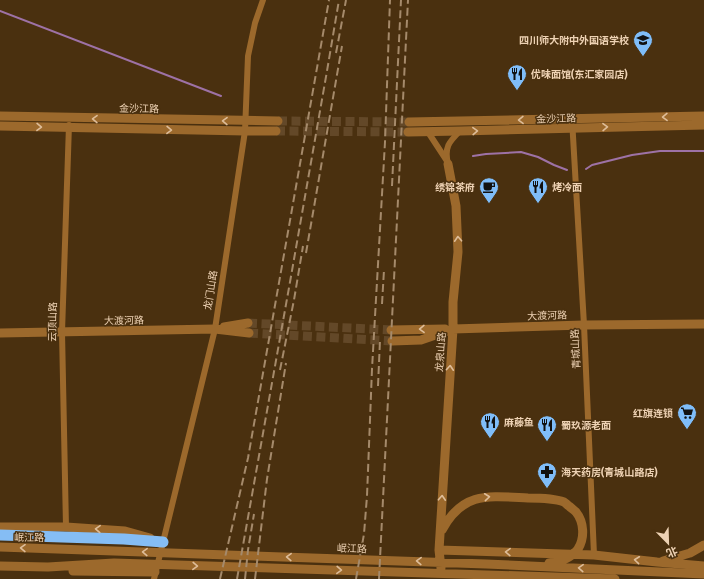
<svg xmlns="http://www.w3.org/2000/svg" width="704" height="579" font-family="'Fira Sans','Noto Sans SC',sans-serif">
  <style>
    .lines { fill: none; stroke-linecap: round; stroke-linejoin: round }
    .stream { stroke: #9e72a6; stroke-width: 2 }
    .secondary-tunnel { stroke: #634828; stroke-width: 9; stroke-dasharray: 9 4.5; stroke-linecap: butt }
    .street { stroke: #9c692c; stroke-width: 6 }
    .secondary { stroke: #9c692c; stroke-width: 9 }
    .highway { stroke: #85bdf4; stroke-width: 11 }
    .rail { stroke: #a58a6b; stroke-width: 2; stroke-dasharray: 8 4; stroke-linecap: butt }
    .oneway { stroke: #debd99 }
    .labels { text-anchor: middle; stroke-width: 3; stroke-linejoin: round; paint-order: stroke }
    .poi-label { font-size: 10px; font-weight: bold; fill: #eed2b4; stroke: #4a300f; text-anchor: start }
    .street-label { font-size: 10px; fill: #eed2b4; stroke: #4a300f }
  </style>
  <rect width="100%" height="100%" fill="#4a300f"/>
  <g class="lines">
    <path class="stream" d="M0,11l221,85
      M473,156l13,-2 35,-2 17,5 16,8 13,5
      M586,169l6,-4 40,-10 28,-4h44"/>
    <path class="secondary-tunnel" d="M278,121l131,1
      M276,131l132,1
      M248,323l143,7
      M249,333l143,8"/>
    <path class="street" d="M572,119l12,206 10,230
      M428,132l19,29
      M448,164c-4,-17 1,-22 12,-33
      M66,527l-4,-195 7,-207
      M154,579l61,-250 30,-198 3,-75 7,-33 8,-23"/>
    <path class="secondary" d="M0,116l278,5
      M409,122l295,-6
      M0,126l245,5h31
      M408,132l52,-1 244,-6
      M224,327l24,-4
      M391,330l54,-1
      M0,333l215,-4 34,4
      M392,341l29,-1 32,-11 131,-4 120,-1
      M0,527h66l59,4 25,7
      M442,530c21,-39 47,-34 86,-32 9,0 28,1 36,4 2,1 3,3 5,4 2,2 5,4 7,6 8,10 9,26 2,37 -2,3 -6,6 -9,8 -6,4 -14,5 -20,6
      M0,547l486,17 218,10
      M439,550l155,5 63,7 47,4
      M663,561l27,-8 14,-8
      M0,566l48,1 66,-4 501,16
      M441,568l-2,-18 14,-221v-27l5,-50 -2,-46 -8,-42
      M73,571l82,1"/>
    <path class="highway" d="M0,535l124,4 39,3"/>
    <path class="rail" d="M336,53l10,-53
      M392,186l9,-186
      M306,253l36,-207
      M382,304l2,-34
      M280,370l14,-70 9,-54
      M378,386l2,-46
      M220,579l28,-121 81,-458
      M237,579l53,-297 37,-211 12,-71
      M245,579l3,-29 6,-36
      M255,579l12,-100 19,-116
      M356,579l8,-45 3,-38 5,-127 13,-227 5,-142
      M379,579l29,-579"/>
  </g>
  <defs><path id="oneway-chevron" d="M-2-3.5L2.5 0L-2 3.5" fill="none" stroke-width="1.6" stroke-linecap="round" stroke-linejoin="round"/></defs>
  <g class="oneway">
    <use href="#oneway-chevron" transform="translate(665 117) rotate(179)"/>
    <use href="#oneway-chevron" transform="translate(95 119) rotate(-179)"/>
    <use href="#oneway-chevron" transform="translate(521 120) rotate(179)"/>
    <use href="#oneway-chevron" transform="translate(225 121) rotate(-179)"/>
    <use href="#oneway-chevron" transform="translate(39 127) rotate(1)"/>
    <use href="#oneway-chevron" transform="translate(605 127) rotate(-1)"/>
    <use href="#oneway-chevron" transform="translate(169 130) rotate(1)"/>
    <use href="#oneway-chevron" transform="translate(475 131) rotate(-2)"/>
    <use href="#oneway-chevron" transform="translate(458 239) rotate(-93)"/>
    <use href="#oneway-chevron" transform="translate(422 329) rotate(179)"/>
    <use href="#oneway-chevron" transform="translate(450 368) rotate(-86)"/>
    <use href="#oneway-chevron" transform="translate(487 497) rotate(-6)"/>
    <use href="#oneway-chevron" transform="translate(442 498) rotate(-87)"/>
    <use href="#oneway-chevron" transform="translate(98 529) rotate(-177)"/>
    <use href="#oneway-chevron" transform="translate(23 548) rotate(-179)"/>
    <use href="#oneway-chevron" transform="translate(145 552) rotate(-178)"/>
    <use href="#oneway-chevron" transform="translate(508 552) rotate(-178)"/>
    <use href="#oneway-chevron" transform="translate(289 557) rotate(-178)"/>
    <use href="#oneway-chevron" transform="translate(637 560) rotate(-174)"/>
    <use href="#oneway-chevron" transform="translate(419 561) rotate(-178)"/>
    <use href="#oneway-chevron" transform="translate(195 566) rotate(2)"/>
    <use href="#oneway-chevron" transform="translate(581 568) rotate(-177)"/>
    <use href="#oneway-chevron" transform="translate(339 570) rotate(2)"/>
  </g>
  <defs>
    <g id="school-pin" transform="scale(1)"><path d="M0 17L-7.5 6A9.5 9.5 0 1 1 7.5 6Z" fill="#7fbdf9" stroke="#4a300f"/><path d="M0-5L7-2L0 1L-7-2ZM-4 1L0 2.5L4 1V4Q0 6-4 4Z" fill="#111"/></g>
    <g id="restaurant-pin" transform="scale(1)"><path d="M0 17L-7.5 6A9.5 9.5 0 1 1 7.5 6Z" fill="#7fbdf9" stroke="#4a300f"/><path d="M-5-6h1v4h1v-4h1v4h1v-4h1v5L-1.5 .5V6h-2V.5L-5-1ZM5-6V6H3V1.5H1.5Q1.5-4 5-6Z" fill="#111"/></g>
    <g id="cafe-pin" transform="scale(1)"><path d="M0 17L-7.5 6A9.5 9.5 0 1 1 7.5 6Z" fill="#7fbdf9" stroke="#4a300f"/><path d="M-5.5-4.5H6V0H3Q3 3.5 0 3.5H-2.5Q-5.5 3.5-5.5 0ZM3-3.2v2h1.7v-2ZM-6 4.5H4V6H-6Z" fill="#111"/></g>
    <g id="supermarket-pin" transform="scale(1)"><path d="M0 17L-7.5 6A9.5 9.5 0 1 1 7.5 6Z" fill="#7fbdf9" stroke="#4a300f"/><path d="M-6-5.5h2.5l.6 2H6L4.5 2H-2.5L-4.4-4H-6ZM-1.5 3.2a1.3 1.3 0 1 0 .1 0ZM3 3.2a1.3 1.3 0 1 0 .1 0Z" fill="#111"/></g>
    <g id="pharmacy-pin" transform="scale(1)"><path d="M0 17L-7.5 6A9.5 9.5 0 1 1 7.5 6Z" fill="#7fbdf9" stroke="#4a300f"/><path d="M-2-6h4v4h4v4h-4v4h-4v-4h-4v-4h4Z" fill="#111"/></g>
  </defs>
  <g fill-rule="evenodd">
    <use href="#school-pin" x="643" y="40"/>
    <use href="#restaurant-pin" x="517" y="74"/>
    <use href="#cafe-pin" x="489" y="187"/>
    <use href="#restaurant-pin" x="538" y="187"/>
    <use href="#supermarket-pin" x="687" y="413"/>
    <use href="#restaurant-pin" x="490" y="422"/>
    <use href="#restaurant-pin" x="547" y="425"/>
    <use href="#pharmacy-pin" x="547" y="472"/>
  </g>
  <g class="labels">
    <g class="poi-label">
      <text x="629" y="44" text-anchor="end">四川师大附中外国语学校</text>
      <text x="531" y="78">优味面馆(东汇家园店)</text>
      <text x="475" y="191" text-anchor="end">绣锦茶府</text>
      <text x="552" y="191">烤冷面</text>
      <text x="673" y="417" text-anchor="end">红旗连锁</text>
      <text x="504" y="426">麻藤鱼</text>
      <text x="561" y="429">蜀玖源老面</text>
      <text x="561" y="476">海天药房(青城山路店)</text>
    </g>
    <g class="street-label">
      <text transform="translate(139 108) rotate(1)" y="4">金沙江路</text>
      <text transform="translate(556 118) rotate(-2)" y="4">金沙江路</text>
      <text transform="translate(210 290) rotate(-81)" y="4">龙门山路</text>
      <text transform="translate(547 315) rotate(-2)" y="4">大渡河路</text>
      <text transform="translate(124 320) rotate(-1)" y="4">大渡河路</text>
      <text transform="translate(52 322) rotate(-89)" y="4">云顶山路</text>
      <text transform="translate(575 349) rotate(-93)" y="4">青城山路</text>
      <text transform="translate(440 352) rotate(-86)" y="4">龙泉山路</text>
      <text transform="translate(29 537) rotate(1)" y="4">岷江路</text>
      <text transform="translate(352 548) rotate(2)" y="4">岷江路</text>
    </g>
  </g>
  <g transform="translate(668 543) rotate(157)" stroke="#4a300f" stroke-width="3" paint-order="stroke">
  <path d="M0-3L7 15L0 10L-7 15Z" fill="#eed2b4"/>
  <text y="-6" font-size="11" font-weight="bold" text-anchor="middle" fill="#eed2b4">北</text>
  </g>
</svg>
